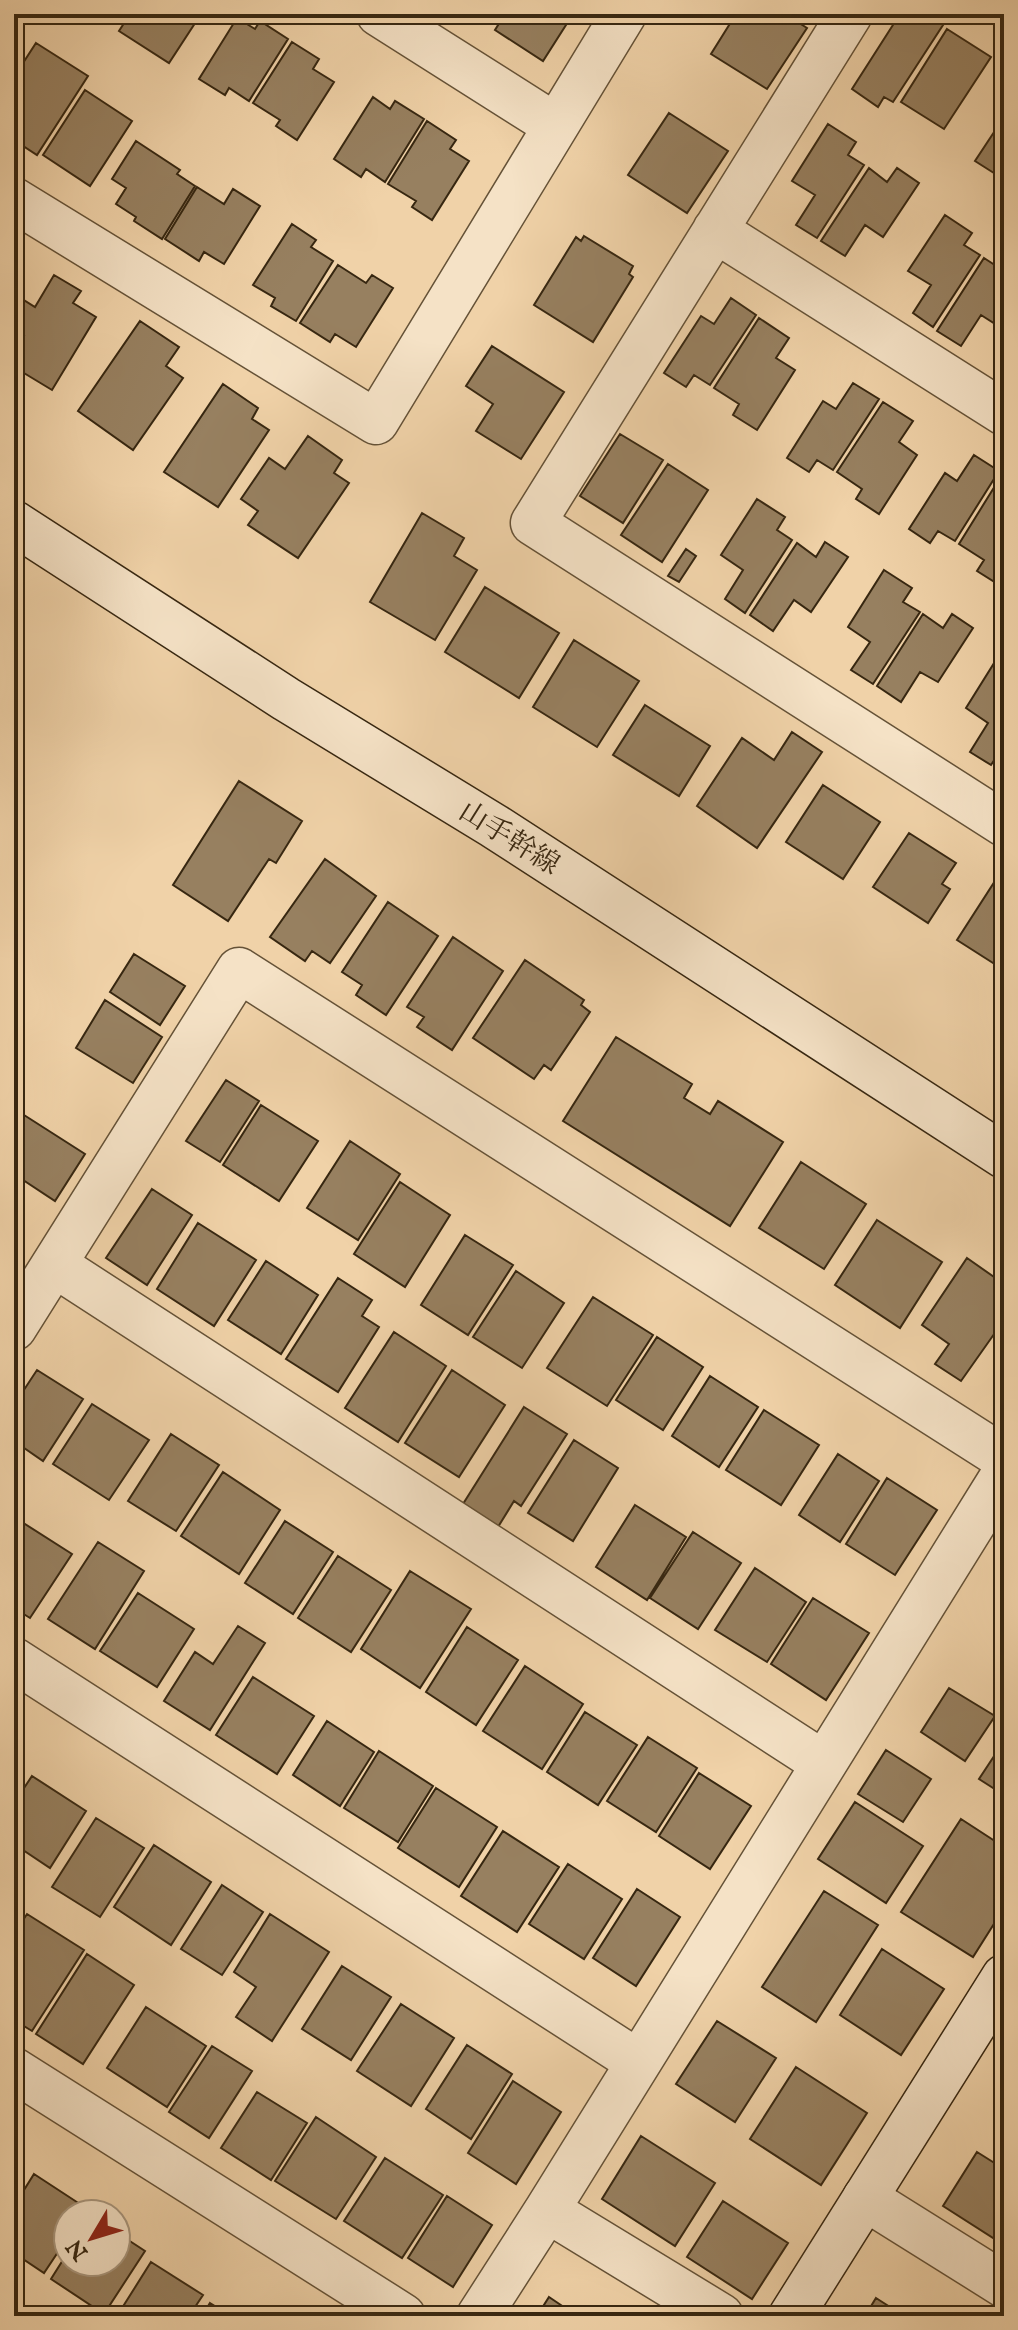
<svg xmlns="http://www.w3.org/2000/svg" width="1018" height="2330" font-family="'IM FELL English','Noto Serif JP',serif">
  <style>
    .building { fill: #978060; stroke: #372711; stroke-width: 2 }
    .lines { fill: none; stroke-linecap: round; stroke-linejoin: round }
    .street-casing { stroke: #655237; stroke-width: 47 }
    .secondary-casing { stroke: #372711; stroke-width: 47 }
    .street { stroke: #f5e2c6; stroke-width: 44 }
    .secondary { stroke: #f5e2c6; stroke-width: 44 }
    .labels { text-anchor: middle; stroke-width: 6; stroke-linejoin: round; paint-order: stroke }
    .street-label { font-size: 28px; fill: #372711; stroke: #f5e2c6 }
  </style>
  <rect width="100%" height="100%" fill="#f0d2a8"/>
  <filter id="stains"><feTurbulence type="fractalNoise" baseFrequency=".0025" numOctaves="4"/><feColorMatrix values="0 0 0 0 .2 0 0 0 0 .09 0 0 0 0 .02 0 0 0 .5 -.17"/></filter>
  <radialGradient id="worn" r=".72"><stop offset=".6" stop-color="#630" stop-opacity="0"/><stop offset="1" stop-color="#630" stop-opacity=".3"/></radialGradient>
  <path class="building" d="M130,14h71l-32,49 -50,-32z
    M505,14h68l-30,47 -48,-31z
    M736,14h49l22,14 -40,61 -56,-35z
    M900,14h25l18,11 -50,77 -9,-5 -6,10 -26,-18z
    M237,18l18,11 5,-8 28,18 -39,62 -20,-13 -4,7 -26,-16z
    M947,29l44,28 -47,72 -43,-27z
    M292,42l27,17 -6,10 21,13 -37,58 -21,-14 4,-6 -27,-17z
    M36,43l52,33 -51,79 -23,-15v-63z
    M85,90l47,31 -42,65 -47,-31z
    M373,97l17,12 5,-8 29,18 -39,63 -19,-13 -5,8 -27,-18z
    M669,113l59,38 -41,62 -59,-38z
    M1004,117v48l-7,10 -22,-14z
    M427,121l29,19 -6,9 19,12 -37,59 -20,-13 4,-6 -28,-17z
    M828,124l28,18 -8,13 16,10 -47,73 -21,-13 19,-30 -23,-14z
    M136,141l44,29 -3,4 18,12 -33,53 -28,-18 2,-4 -20,-13 10,-16 -14,-9z
    M869,168l18,14 10,-14 22,15 -36,54 -18,-12 -20,31 -24,-15z
    M197,187l27,17 9,-15 27,17 -36,58 -20,-12 -5,9 -34,-22z
    M945,215l27,18 -8,12 16,10 -47,72 -20,-14 18,-28 -23,-14z
    M292,224l24,16 -5,7 22,14 -37,60 -25,-15 4,-8 -22,-13z
    M584,236l49,30 -4,8 4,3 -40,65 -59,-37 42,-68 5,4z
    M984,258l20,13v49l-4,7 -19,-12 -20,31 -24,-15z
    M338,265l28,18 6,-8 21,13 -37,59 -21,-13 -5,8 -30,-19z
    M54,275l27,16 -8,12 23,14 -44,73 -38,-23v-15l10,-16 -10,-7v-16l8,-14 13,8z
    M731,298l25,17 -46,70 -16,-10 -8,12 -22,-14 37,-57 13,8z
    M759,318l30,20 -13,20 19,12 -38,60 -24,-15 6,-11 -25,-16z
    M140,321l39,26 -13,19 17,12 -50,72 -55,-39z
    M492,346l72,46 -43,67 -45,-28 17,-27 -27,-18z
    M853,383l26,16 -46,71 -16,-10 -8,12 -22,-14 36,-57 13,8z
    M223,384l35,24 -6,11 17,11 -51,77 -54,-35z
    M883,402l30,19 -14,21 18,13 -38,59 -23,-15 6,-10 -25,-17z
    M620,434l43,26 -40,63 -43,-27z
    M308,436l34,24 -8,13 15,10 -51,75 -50,-33 10,-14 -17,-12 28,-41 16,11z
    M974,455l25,16 -44,70 -17,-10 -8,12 -21,-14 36,-56 12,8z
    M668,464l40,26 -46,72 -41,-27z
    M1003,473l1,108 -3,5 -24,-15 7,-11 -25,-16z
    M757,499l28,18 -8,13 15,10 -47,73 -20,-14 18,-29 -22,-15z
    M422,513l42,25 -10,18 23,14 -42,70 -65,-38z
    M825,542l23,15 -37,55 -17,-12 -21,31 -23,-16 47,-72 19,14z
    M686,549l10,7 -17,26 -11,-6z
    M884,570l28,18 -9,14 17,10 -47,72 -22,-14 19,-28 -22,-15z
    M485,587l74,46 -40,65 -74,-46z
    M923,614l20,14 9,-14 21,14 -35,54 -18,-10 -19,30 -24,-16z
    M574,640l65,41 -42,66 -64,-40z
    M1001,652l3,2v91l-13,20 -21,-13 18,-29 -22,-15z
    M645,705l65,41 -31,50 -66,-41z
    M792,732l30,20 -65,96 -60,-42 45,-68 32,22z
    M239,781l63,40 -26,42 -7,-4 -41,62 -55,-36z
    M823,785l57,37 -37,57 -57,-37z
    M909,833l47,30 -14,21 8,5 -22,34 -55,-36z
    M325,859l51,37 -46,67 -18,-12 -7,10 -35,-24z
    M995,881l9,6v83l-47,-30z
    M388,902l50,34 -52,79 -30,-20 6,-10 -20,-13z
    M453,937l50,34 -51,79 -35,-23 7,-10 -17,-10z
    M134,954l51,32 -25,39 -50,-33z
    M525,960l59,40 -3,5 9,7 -39,58 -7,-5 -10,14 -61,-41z
    M105,1000l57,37 -29,46 -57,-35z
    M616,1037l76,47 -8,14 26,16 8,-13 65,41 -53,84 -167,-105z
    M226,1080l33,21 -39,61 -34,-21z
    M261,1105l57,36 -39,60 -56,-36z
    M24,1115l61,39 -30,47 -41,-27v-44z
    M350,1141l50,33 -42,66 -51,-32z
    M801,1162l65,42 -42,65 -65,-41z
    M400,1182l50,33 -45,72 -51,-33z
    M152,1189l40,26 -45,70 -41,-27z
    M877,1220l65,42 -42,66 -65,-43z
    M198,1223l58,37 -42,66 -57,-37z
    M465,1235l48,30 -45,70 -47,-30z
    M967,1258l37,26v36l-43,61 -26,-17 14,-20 -27,-19z
    M266,1261l52,34 -37,59 -53,-34z
    M516,1271l48,32 -42,65 -49,-31z
    M338,1278l34,22 -10,16 17,11 -41,65 -52,-33z
    M593,1297l60,38 -46,71 -60,-38z
    M394,1332l52,34 -48,76 -53,-34z
    M657,1337l46,30 -40,63 -47,-30z
    M37,1370l46,29 -40,62 -29,-20v-36z
    M452,1370l53,35 -46,72 -54,-34z
    M710,1376l48,31 -39,60 -47,-31z
    M92,1404l57,36 -40,60 -56,-36z
    M524,1407l43,27 -46,72 -7,-5 -16,26 -35,-23z
    M764,1410l55,35 -38,60 -55,-35z
    M171,1434l48,31 -43,66 -48,-30z
    M574,1440l44,28 -45,73 -45,-28z
    M838,1454l41,27 -39,61 -41,-27z
    M223,1472l57,38 -41,64 -58,-38z
    M887,1478l50,32 -42,65 -49,-31z
    M635,1505l51,32 -39,63 -51,-33z
    M14,1517l58,37 -42,64 -16,-10z
    M285,1521l48,31 -40,62 -48,-31z
    M693,1532l48,31 -43,66 -48,-31z
    M98,1542l46,29 -49,78 -47,-30z
    M338,1556l53,34 -40,62 -53,-34z
    M755,1568l51,34 -39,60 -52,-32z
    M410,1571l61,38 -51,79 -59,-39z
    M138,1593l56,36 -37,58 -57,-36z
    M813,1598l56,35 -43,67 -55,-36z
    M238,1626l27,17 -55,87 -46,-29 31,-49 18,12z
    M467,1627l51,33 -42,65 -50,-33z
    M525,1666l58,38 -41,65 -59,-38z
    M253,1677l61,39 -37,58 -61,-39z
    M949,1688l46,28 -30,45 -44,-29z
    M585,1712l52,33 -39,60 -51,-33z
    M327,1721l47,31 -34,54 -47,-31z
    M648,1737l49,31 -41,64 -49,-31z
    M1004,1741v54l-25,-16z
    M886,1750l45,29 -28,43 -45,-28z
    M379,1751l54,35 -35,56 -54,-34z
    M699,1773l52,33 -41,63 -51,-33z
    M32,1776l54,35 -36,57 -36,-24v-41z
    M436,1788l61,39 -38,60 -61,-39z
    M855,1802l68,44 -37,57 -68,-44z
    M96,1818l48,30 -44,69 -48,-30z
    M961,1819l43,28v61l-31,49 -72,-45z
    M503,1831l56,36 -42,65 -56,-36z
    M154,1845l57,37 -40,63 -57,-38z
    M568,1864l54,35 -38,60 -55,-35z
    M222,1885l41,27 -41,63 -41,-26z
    M637,1889l43,28 -44,69 -43,-28z
    M824,1891l54,34 -62,97 -54,-35z
    M27,1914l57,36 -52,81 -18,-11v-86z
    M270,1914l59,38 -57,89 -36,-24 20,-30 -22,-15z
    M882,1949l62,40 -43,66 -61,-40z
    M87,1954l47,31 -51,79 -47,-30z
    M342,1966l49,31 -40,63 -49,-31z
    M401,2004l53,34 -43,68 -54,-35z
    M146,2007l60,39 -39,61 -60,-39z
    M717,2021l59,37 -41,64 -59,-38z
    M467,2045l45,29 -41,65 -45,-30z
    M212,2046l40,25 -43,67 -40,-26z
    M796,2067l71,46 -46,72 -71,-46z
    M513,2081l48,31 -45,72 -48,-31z
    M257,2092l50,31 -36,57 -50,-32z
    M316,2117l60,40 -40,62 -61,-38z
    M641,2136l74,47 -40,63 -73,-47z
    M977,2152l27,17v69l-3,5 -58,-37z
    M385,2158l58,37 -41,63 -58,-37z
    M34,2174l52,34 -3,6h-15v23l-24,36 -30,-20v-47z
    M447,2196l45,29 -39,62 -45,-29z
    M723,2201l65,42 -36,56 -65,-42z
    M116,2232l29,19 -41,63 -53,-35 17,-27v10h48z
    M151,2262l52,33 -14,21h-72z
    M549,2297l28,19h-40z
    M876,2298l28,18h-39z
    M210,2303l21,13h-29z"/>
  <g class="lines">
    <g class="street-casing">
      <path id="street" d="M379,14l177,112
        M850,14l-317,509 471,301
        M14,200l362,222 248,-408
        M715,230l289,183
        M55,1265l768,498
        M14,1328l225,-358 765,488
        M14,1660l624,402
        M14,2070l389,246
        M865,2198l139,87
        M547,2210l174,106
        M479,2316l68,-106 457,-736"/>
    </g>
    <g class="secondary-casing">
      <path id="secondary" d="M14,523l272,176 208,127 510,330
        M791,2316l213,-339"/>
    </g>
    <use href="#street" class="street"/>
    <use href="#secondary" class="secondary"/>
  </g>
  <g class="labels">
    <g class="street-label">
      <text transform="translate(510 837) rotate(32)" y="10">山手幹線</text>
    </g>
  </g>
  <rect width="1018" height="2330" fill="none" stroke="#f0d2a8" stroke-width="48"/>
  <rect x="16" y="16" width="986" height="2298" fill="none" stroke="#372711" stroke-width="4"/>
  <rect x="24" y="24" width="970" height="2282" fill="none" stroke="#372711" stroke-width="2"/>
  <g transform="translate(92 2238) rotate(232)"><circle r="38" fill="#f5e2c6" stroke="#a9977e" stroke-width="2"/>
  <path d="M0-6L14 30L0 20L-14 30Z" fill="#8f2418"/>
  <text y="-12" font-size="22" font-weight="bold" text-anchor="middle" fill="#372711">N</text>
  </g>
  <rect width="100%" height="100%" filter="url(#stains)"/>
  <rect width="100%" height="100%" fill="url(#worn)"/>
</svg>
